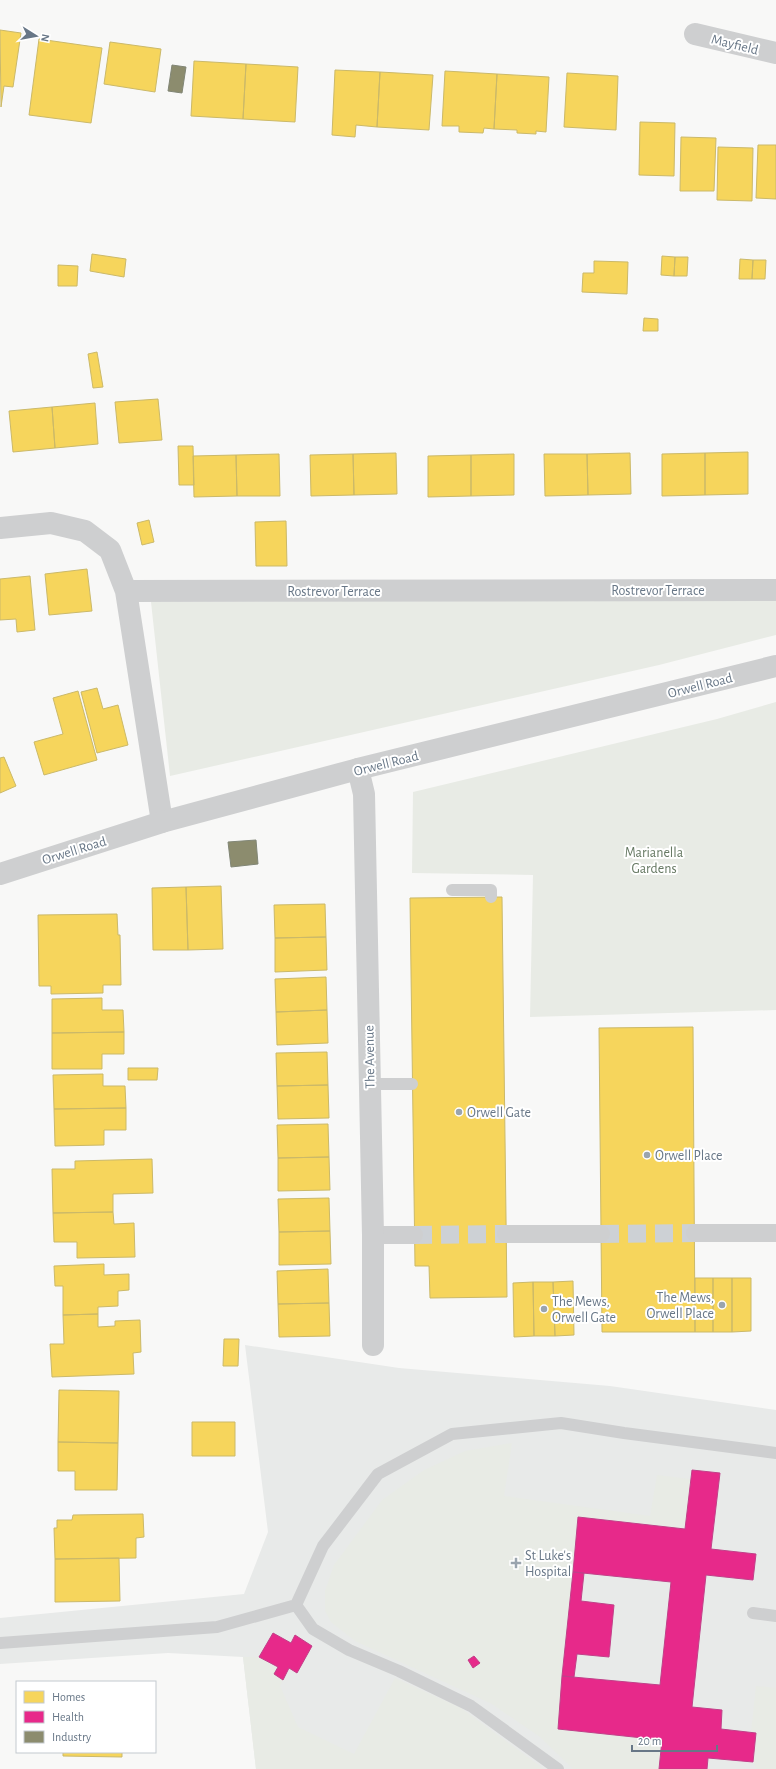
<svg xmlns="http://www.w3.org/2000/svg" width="776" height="1769" font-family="'Alegreya Sans',sans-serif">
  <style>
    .built { fill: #e8eae9 }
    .green { fill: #e8ebe5 }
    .homes { fill: #f6d55c; stroke: #cbb969 }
    .health { fill: #e7298a; stroke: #c14089 }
    .industry { fill: #8c8c6e; stroke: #818676 }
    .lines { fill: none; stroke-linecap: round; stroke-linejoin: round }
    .pedestrian-tunnel { stroke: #cdd1d5; stroke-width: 18; stroke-dasharray: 18 9; stroke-linecap: butt }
    .service { stroke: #cecfd0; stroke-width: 12 }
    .pedestrian { stroke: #cecfd0; stroke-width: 18 }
    .minor { stroke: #cecfd0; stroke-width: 22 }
    .tertiary { stroke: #cecfd0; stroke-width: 22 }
    .poi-dot { fill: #9aa4ae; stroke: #fff; stroke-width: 1.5 }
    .labels { text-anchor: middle; stroke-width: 4; stroke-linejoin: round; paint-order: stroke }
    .street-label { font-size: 14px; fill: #687787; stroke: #fff }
    .park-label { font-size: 14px; fill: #667963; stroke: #fff }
    .poi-label { font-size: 14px; fill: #687787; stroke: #fff; text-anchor: start }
  </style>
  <rect width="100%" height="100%" fill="#f8f8f7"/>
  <path class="built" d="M245,1345l154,23 211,18 166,24v359h-520l-13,-112 -75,-4 -168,11v-46l244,-24 24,-62z"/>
  <path class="green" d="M776,598v37l-117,30 -489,111 -19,-174z
    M776,702v308l-246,7 3,-142 -121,-2 1,-81 304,-73z
    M512,1443l-8,53 146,20 7,-41 33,4 -5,50 -107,-12 -20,211 104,12 -3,29h-86l-33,-32 -48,-33 -137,-63 -24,-19 -6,-11v-20l9,-26 48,-65 42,-30 41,-19z
    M243,1657h16l19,10 -4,7 9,6 -3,6 18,41 56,27 41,-76 66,30 83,61h-288z
    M756,1686l20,2v81h-20l-3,-7 3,-29 -5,-1z"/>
  <path class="homes" d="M0,30l21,3 -8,54 -9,-1 -3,21z
    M39,39l63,9 -11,75 -62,-8z
    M110,42l51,7 -6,43 -51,-8z
    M194,61l52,3 -3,55 -52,-3z
    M246,64l52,3 -3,55 -52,-3z
    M335,70l45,2 -3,55 -21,-2 -1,12 -23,-2z
    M445,71l52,3 -3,55 -10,-1 -1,5 -24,-1v-6h-17z
    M380,72l53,3 -4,55 -52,-3z
    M567,73l51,3 -2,54 -52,-3z
    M497,74l52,3 -3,55 -10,-1v3l-19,-1v-3l-23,-1z
    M640,122l35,1 -1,53 -35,-1z
    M681,137l35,1 -2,53h-34z
    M758,145h18v54l-20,-1z
    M718,147l35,1 -1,53 -35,-1z
    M92,254l34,5 -2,18 -34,-6z
    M662,256l13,1 -1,19 -13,-1z
    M675,257h13l-1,19h-13z
    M740,259l13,1 -1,19h-13z
    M753,260h13l-1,19h-13z
    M594,261l34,1 -1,32 -45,-2 1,-19h11z
    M58,265l20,1 -1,20h-19z
    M644,318l14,1v12h-15z
    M97,352l6,35 -10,1 -5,-34z
    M158,399l4,41 -43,3 -4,-41z
    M95,403l3,41 -43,4 -3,-41z
    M52,407l3,41 -42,4 -4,-41z
    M178,446h15l1,39h-15z
    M748,452v42l-43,1v-42z
    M396,453l1,41 -43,1 -1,-41z
    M630,453l1,41 -43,1 -1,-41z
    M705,453v42l-43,1v-42z
    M279,454l1,42h-43l-1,-41z
    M353,454l1,41 -43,1 -1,-41z
    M514,454v41l-43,1v-41z
    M544,454h43l1,41 -43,1z
    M236,455l1,41 -43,1 -1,-41z
    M471,455v41l-43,1v-41z
    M149,520l5,22 -12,3 -5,-22z
    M286,521l1,45h-31l-1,-44z
    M87,569l5,42 -43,4 -4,-41z
    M30,576l5,54 -18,2 -1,-13 -16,1v-41z
    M97,688l6,21 15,-4 10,40 -31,8 -16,-61z
    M78,691l19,69 -53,15 -10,-33 29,-8 -10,-36z
    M4,757l12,29 -16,7v-35z
    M221,886l2,63 -35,1 -2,-63z
    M186,887l2,63h-35l-1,-62z
    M502,897l5,400 -77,1 -1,-32h-14l-5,-368z
    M325,904l1,33 -51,1 -1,-33z
    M117,914l1,21h2l1,50h-18v8l-52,1v-8h-12l-1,-71z
    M326,937l1,33 -52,2v-34z
    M326,977l1,33 -51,2 -1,-33z
    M102,998v12h21l1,22 -72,1v-34z
    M327,1010l1,33 -51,2 -1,-33z
    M693,1027l2,305h-93l-3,-304z
    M124,1032v22h-22v15h-50v-36z
    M327,1052l1,33 -51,1 -1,-33z
    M128,1068h30l-1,12h-29z
    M103,1074v12h22l1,22 -72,1 -1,-34z
    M328,1085l1,33 -51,1 -1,-33z
    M126,1108v22h-22v15l-49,1 -1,-37z
    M328,1124l1,33 -51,1 -1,-33z
    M329,1157l1,33 -52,1v-33z
    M152,1159l1,34 -40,1v18l-60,1 -1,-44h23v-8z
    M329,1198l1,33 -51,1 -1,-33z
    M113,1212l1,12 20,-1 1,34 -58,1v-16h-23l-1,-29z
    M330,1231l1,33 -52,1v-33z
    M104,1264v11l25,-1v16l-11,1v15l-20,1v7l-35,1v-29h-8l-1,-20z
    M328,1269l1,34 -51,1 -1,-33z
    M695,1278h18v54h-18z
    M713,1278h19v54h-19z
    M732,1278h19v53l-19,1z
    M573,1281l1,54 -19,1 -2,-54z
    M533,1282l1,54 -20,1 -1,-54z
    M533,1282h20l2,54h-21z
    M329,1303l1,33 -51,1 -1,-33z
    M98,1314v13l17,-1v-5l25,-1 1,32 -8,1 1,21 -82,3 -2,-33h14l-1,-29z
    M224,1339h15l-1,27h-15z
    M59,1390l60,1 -1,52 -60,-1z
    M192,1422h43v34h-43z
    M58,1442l60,1 -1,47h-42v-19h-17z
    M143,1514l1,23 -8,1v20l-81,1 -1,-31h3v-8h15l1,-5z
    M119,1558l1,43 -65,1v-43z
    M63,1752h59v5l-59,-1z"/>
  <path class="health" d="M692,1470l28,3 -9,76 45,5 -3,26 -47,-5 -14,132 30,3 -1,19 35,4 -3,29 -45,-4 -1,11h-48l3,-29 -104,-11 4,-53 98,9 11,-103 -98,-10 5,-55 107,12z
    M573,1572l11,1 -3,28 33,4 -5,52 -32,-3 -3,23 -12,-1z
    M273,1633l18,10 4,-8 17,11 -15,27 -8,-5 -6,12 -9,-6 4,-7 -19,-10z
    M474,1656l6,7 -7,5 -5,-8z"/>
  <path class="industry" d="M172,65l14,2 -4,26 -14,-2z
    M256,840l2,24 -27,3 -3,-25z"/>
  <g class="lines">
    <path class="pedestrian-tunnel" d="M601,1234l94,-1
      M414,1235l92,-1"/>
    <path class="service" d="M452,890h39v7
      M369,1084h43
      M296,1605l27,-59 55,-72 74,-40 109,-11 63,10 152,20
      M296,1605l17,24 36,21 50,21 72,35 87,63
      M753,1613l23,3
      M0,1643l217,-16 79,-22"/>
    <path class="pedestrian" d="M695,1233h81
      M506,1234h95
      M373,1235h41"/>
    <path class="minor" d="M695,34l81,19
      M0,528l51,-5 34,8 25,19 16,41
      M358,769l6,25 9,441v110
      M162,822l-36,-231 650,-1"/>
    <path class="tertiary" d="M0,874l162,-52 196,-53 418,-103"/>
  </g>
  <g class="poi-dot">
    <circle cx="459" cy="1112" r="4"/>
    <circle cx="647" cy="1155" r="4"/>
    <circle cx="722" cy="1305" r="4"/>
    <circle cx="544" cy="1309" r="4"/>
    <path d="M514 1557h4v4h4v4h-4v4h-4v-4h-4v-4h4z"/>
  </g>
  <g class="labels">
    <g class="street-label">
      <text transform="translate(735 44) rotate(14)" y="5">Mayfield</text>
      <text x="658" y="595">Rostrevor Terrace</text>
      <text x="334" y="596">Rostrevor Terrace</text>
      <text transform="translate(700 685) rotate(-14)" y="5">Orwell Road</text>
      <text transform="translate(386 763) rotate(-14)" y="5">Orwell Road</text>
      <text transform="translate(74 850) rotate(-17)" y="5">Orwell Road</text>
      <text transform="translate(369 1057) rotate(-91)" y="5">The Avenue</text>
    </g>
    <g class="park-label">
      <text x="654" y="857">Marianella<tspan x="654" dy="16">Gardens</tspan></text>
    </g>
    <g class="poi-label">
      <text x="467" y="1117">Orwell Gate</text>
      <text x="655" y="1160">Orwell Place</text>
      <text x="714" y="1302" text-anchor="end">The Mews,<tspan x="714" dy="16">Orwell Place</tspan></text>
      <text x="552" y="1306">The Mews,<tspan x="552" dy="16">Orwell Gate</tspan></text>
      <text x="525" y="1560">St Luke's<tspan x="525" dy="16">Hospital</tspan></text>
    </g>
  </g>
  <rect x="16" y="1681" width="140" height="72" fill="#ffffff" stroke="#c3c9cf"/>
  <rect x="24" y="1691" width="20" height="12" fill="#f6d55c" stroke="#c3c9cf"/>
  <text x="52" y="1701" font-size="12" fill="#687787">Homes</text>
  <rect x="24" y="1711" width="20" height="12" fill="#e7298a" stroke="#c3c9cf"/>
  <text x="52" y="1721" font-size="12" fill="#687787">Health</text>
  <rect x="24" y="1731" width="20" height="12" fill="#8c8c6e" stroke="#c3c9cf"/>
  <text x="52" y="1741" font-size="12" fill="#687787">Industry</text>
  <g transform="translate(36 36) rotate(101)" stroke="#ffffff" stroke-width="3" paint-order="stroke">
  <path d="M0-3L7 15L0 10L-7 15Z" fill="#687787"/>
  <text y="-6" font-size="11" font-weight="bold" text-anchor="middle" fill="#687787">N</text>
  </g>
  <path d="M632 1745v6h85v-6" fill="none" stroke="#687787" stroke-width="2"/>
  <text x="638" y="1745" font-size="12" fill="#687787" stroke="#ffffff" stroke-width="3" paint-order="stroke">20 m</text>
</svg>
